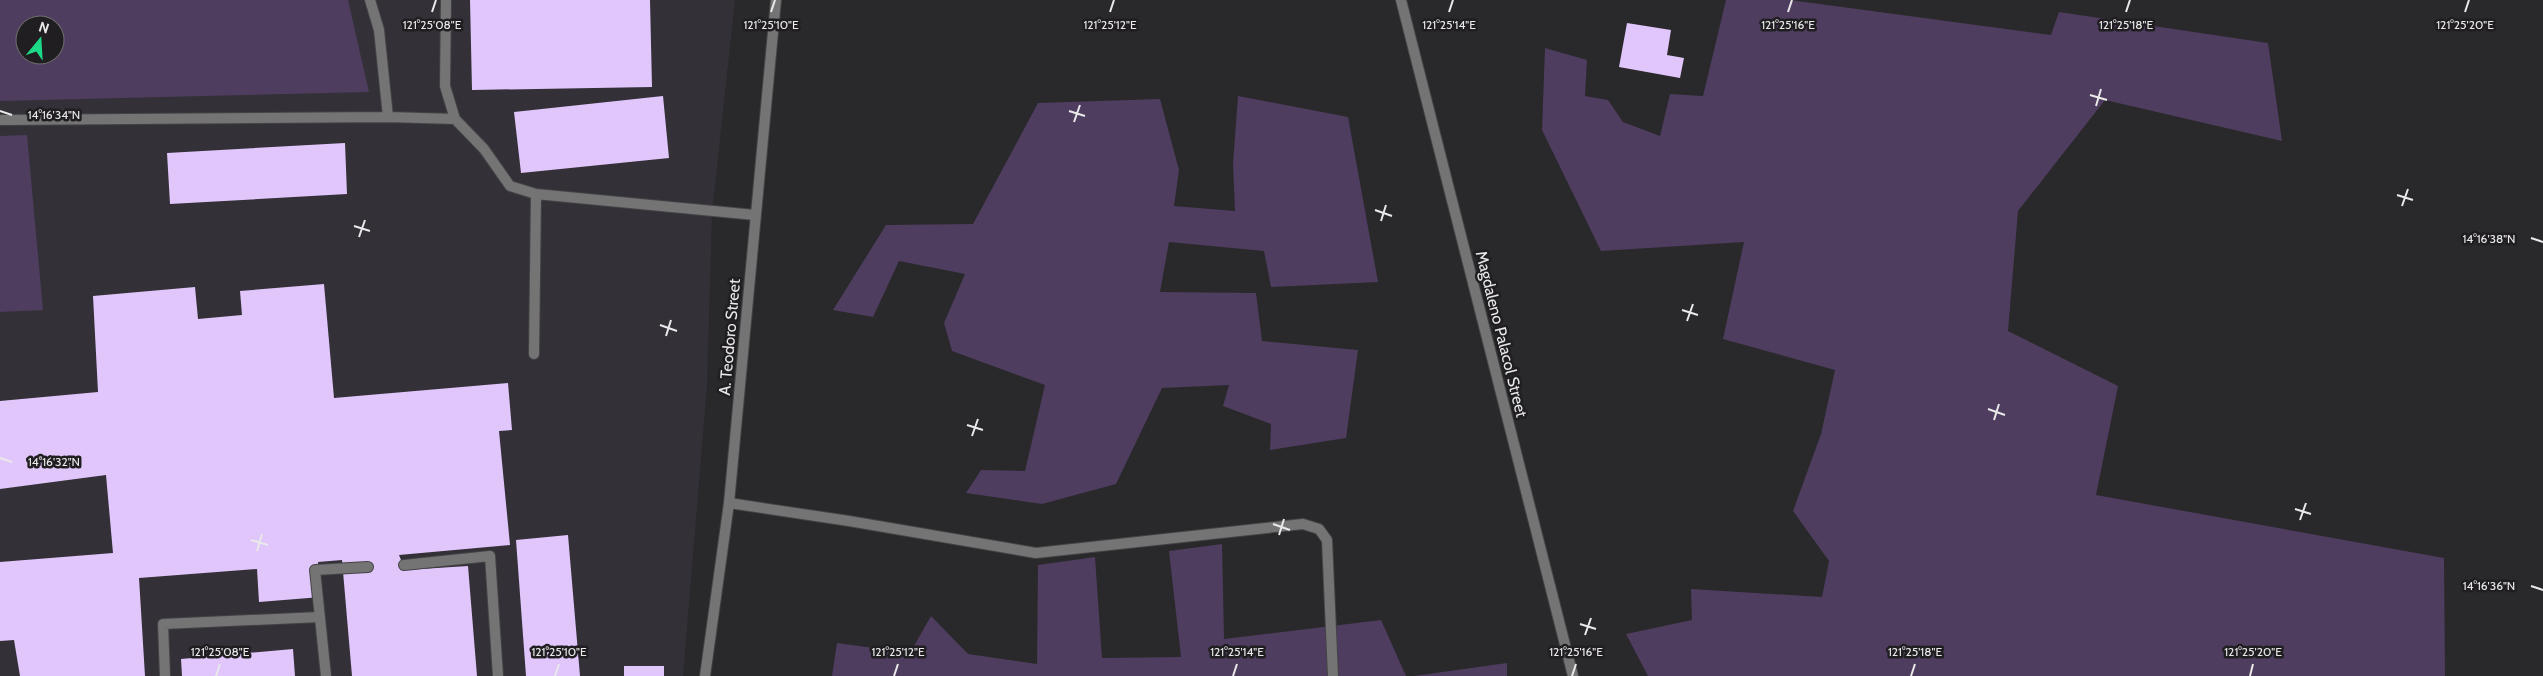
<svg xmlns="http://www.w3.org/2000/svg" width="2543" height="676" font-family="Cabin,sans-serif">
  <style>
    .built { fill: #343038; fill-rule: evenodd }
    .green { fill: #4e3d5e; fill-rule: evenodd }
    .building { fill: #e1c6fb }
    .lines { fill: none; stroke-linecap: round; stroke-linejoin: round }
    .service-casing { stroke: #444346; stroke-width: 12 }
    .minor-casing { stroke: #444346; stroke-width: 12 }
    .tertiary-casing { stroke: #444346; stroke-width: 12 }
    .service { stroke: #757475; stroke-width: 10 }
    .minor { stroke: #757475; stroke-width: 10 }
    .tertiary { stroke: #757475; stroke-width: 10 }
    .ticks { fill: none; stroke: #e9e9ea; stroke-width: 2 }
    .labels { text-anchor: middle; stroke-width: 5; stroke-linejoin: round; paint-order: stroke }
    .street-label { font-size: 16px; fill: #e9e9ea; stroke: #201e21 }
    .ticks-label { font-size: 12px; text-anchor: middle; fill: #e9e9ea; stroke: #201e21; stroke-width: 5; stroke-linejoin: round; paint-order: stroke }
  </style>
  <rect width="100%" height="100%" fill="#29282b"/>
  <path class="built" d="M0,0h735l-23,213 -5,172 -24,291h-683zM25,25h30v30h-30z"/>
  <path class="green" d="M0,0h348l21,92 -369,9zM25,25h30v30h-30z
    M1726,0h64l261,35 8,-23 209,31 14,98 -177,-41 -87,111 -10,120 110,55 -22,109 348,63 1,118h-797l-22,-42 66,-14 -1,-31 131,8 7,-36 -36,-50 28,-77 14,-64 -112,-31 21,-97 -143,9 -59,-121 3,-82 42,12 -2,36 23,4 15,22 37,14 10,-42 33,2z
    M1238,96l110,21 30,165 -107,5 -7,-36 -95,-9 -9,50 96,1 6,48 96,9 -12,88 -76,12 1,-26 -48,-18 6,-21 -67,3 -46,96 -74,20 -76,-11 15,-23 44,1 20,-86 -93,-34 -8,-28 21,-49 -66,-13 -26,56 -40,-7 53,-85 87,-1 65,-121 122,-4 19,71 -5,36 61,5 -2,-47z
    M27,135l16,175 -43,2v-176z
    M1222,544l2,95 157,-19 25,56h-574l5,-33 73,10 21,-37 37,38 69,10 1,-99 57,-8 7,101 79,-1 -12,-106z
    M1507,663v13h-93z"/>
  <path class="building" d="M470,0h180l2,87 -180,3z
    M1627,23l44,7 -4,25 17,3 -4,20 -61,-11z
    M663,96l6,62 -148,15 -7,-61z
    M345,143l2,51 -177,10 -3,-51z
    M324,284l10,114 174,-15 4,47 -13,1 11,114 -111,10 6,15 63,-4 9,110h-125l-10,-116 -24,2 3,35 -62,5 -2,-33 -118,9 6,98h-125l-6,-36 -14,1v-79l113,-9 -7,-78 -106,14v-88l98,-9 -5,-96 102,-9 3,32 44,-4 -2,-24z
    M568,535l12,141h-54l-10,-136z
    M293,649l2,27h-113l-1,-17z
    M624,666h40v10h-40z"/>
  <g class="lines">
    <g class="service-casing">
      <path id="service" d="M370,0l9,30 9,87
        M446,0l-1,86 10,33
        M0,120l388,-3 67,2 29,30 26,37 26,8 -2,160
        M536,194l219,21
        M404,565l86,-9 8,120
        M165,676l-2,-52 157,-7
        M326,676l-11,-106 53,-3"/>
    </g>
    <g class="minor-casing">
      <path id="minor" d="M1401,0l172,676
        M729,503l120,18 187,32 267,-29 16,5 8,11 6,136"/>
    </g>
    <g class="tertiary-casing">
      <path id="tertiary" d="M705,676l24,-173 47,-503"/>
    </g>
    <use href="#service" class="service"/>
    <use href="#minor" class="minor"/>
    <use href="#tertiary" class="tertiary"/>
  </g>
  <path class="ticks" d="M432,12l4,-12M771,12l4,-12M1110,12l4,-12M1449,12l4,-12M1788,12l4,-12M2126,12l4,-12M2465,12l4,-12M2090,95l17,5M2096,106l5,-17M0,111l12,4M1069,111l16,5M1074,122l6,-17M2397,195l16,5M2402,206l6,-17M1375,210l17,6M1381,221l5,-16M354,226l16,5M359,237l6,-17M2531,238l12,4M1682,310l16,5M1687,321l6,-17M660,325l17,6M666,336l5,-16M1988,409l17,6M1994,420l5,-16M967,425l16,5M972,436l6,-17M0,458l12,4M2295,509l16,5M2300,520l6,-17M1273,524l17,6M1279,535l5,-16M251,540l17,5M257,551l5,-17M2531,586l12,4M1580,624l16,5M1585,635l6,-17M216,676l4,-12M555,676l4,-12M894,676l4,-12M1233,676l4,-12M1572,676l4,-12M1911,676l4,-12M2250,676l3,-12"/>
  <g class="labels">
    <g class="street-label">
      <text transform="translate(1502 334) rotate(76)" y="6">Magdaleno Palacol Street</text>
      <text transform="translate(729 337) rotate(-85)" y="6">A. Teodoro Street</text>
    </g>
  </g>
  <g class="ticks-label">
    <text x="432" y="29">121°25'08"E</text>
    <text x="771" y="29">121°25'10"E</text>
    <text x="1110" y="29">121°25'12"E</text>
    <text x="1449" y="29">121°25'14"E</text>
    <text x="1788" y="29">121°25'16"E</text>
    <text x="2126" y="29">121°25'18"E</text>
    <text x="2465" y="29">121°25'20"E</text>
    <text x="54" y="119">14°16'34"N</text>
    <text x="2489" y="243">14°16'38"N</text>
    <text x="54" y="466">14°16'32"N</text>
    <text x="2489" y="590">14°16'36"N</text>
    <text x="220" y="656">121°25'08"E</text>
    <text x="559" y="656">121°25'10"E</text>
    <text x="898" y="656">121°25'12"E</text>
    <text x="1237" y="656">121°25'14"E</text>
    <text x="1576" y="656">121°25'16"E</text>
    <text x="1915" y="656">121°25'18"E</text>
    <text x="2253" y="656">121°25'20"E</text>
  </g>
  <g transform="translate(40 40) rotate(18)"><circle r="24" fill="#201e21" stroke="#706f71"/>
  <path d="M0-4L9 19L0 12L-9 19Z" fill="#1cd988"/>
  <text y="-8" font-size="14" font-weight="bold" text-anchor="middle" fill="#e9e9ea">N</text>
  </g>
</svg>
